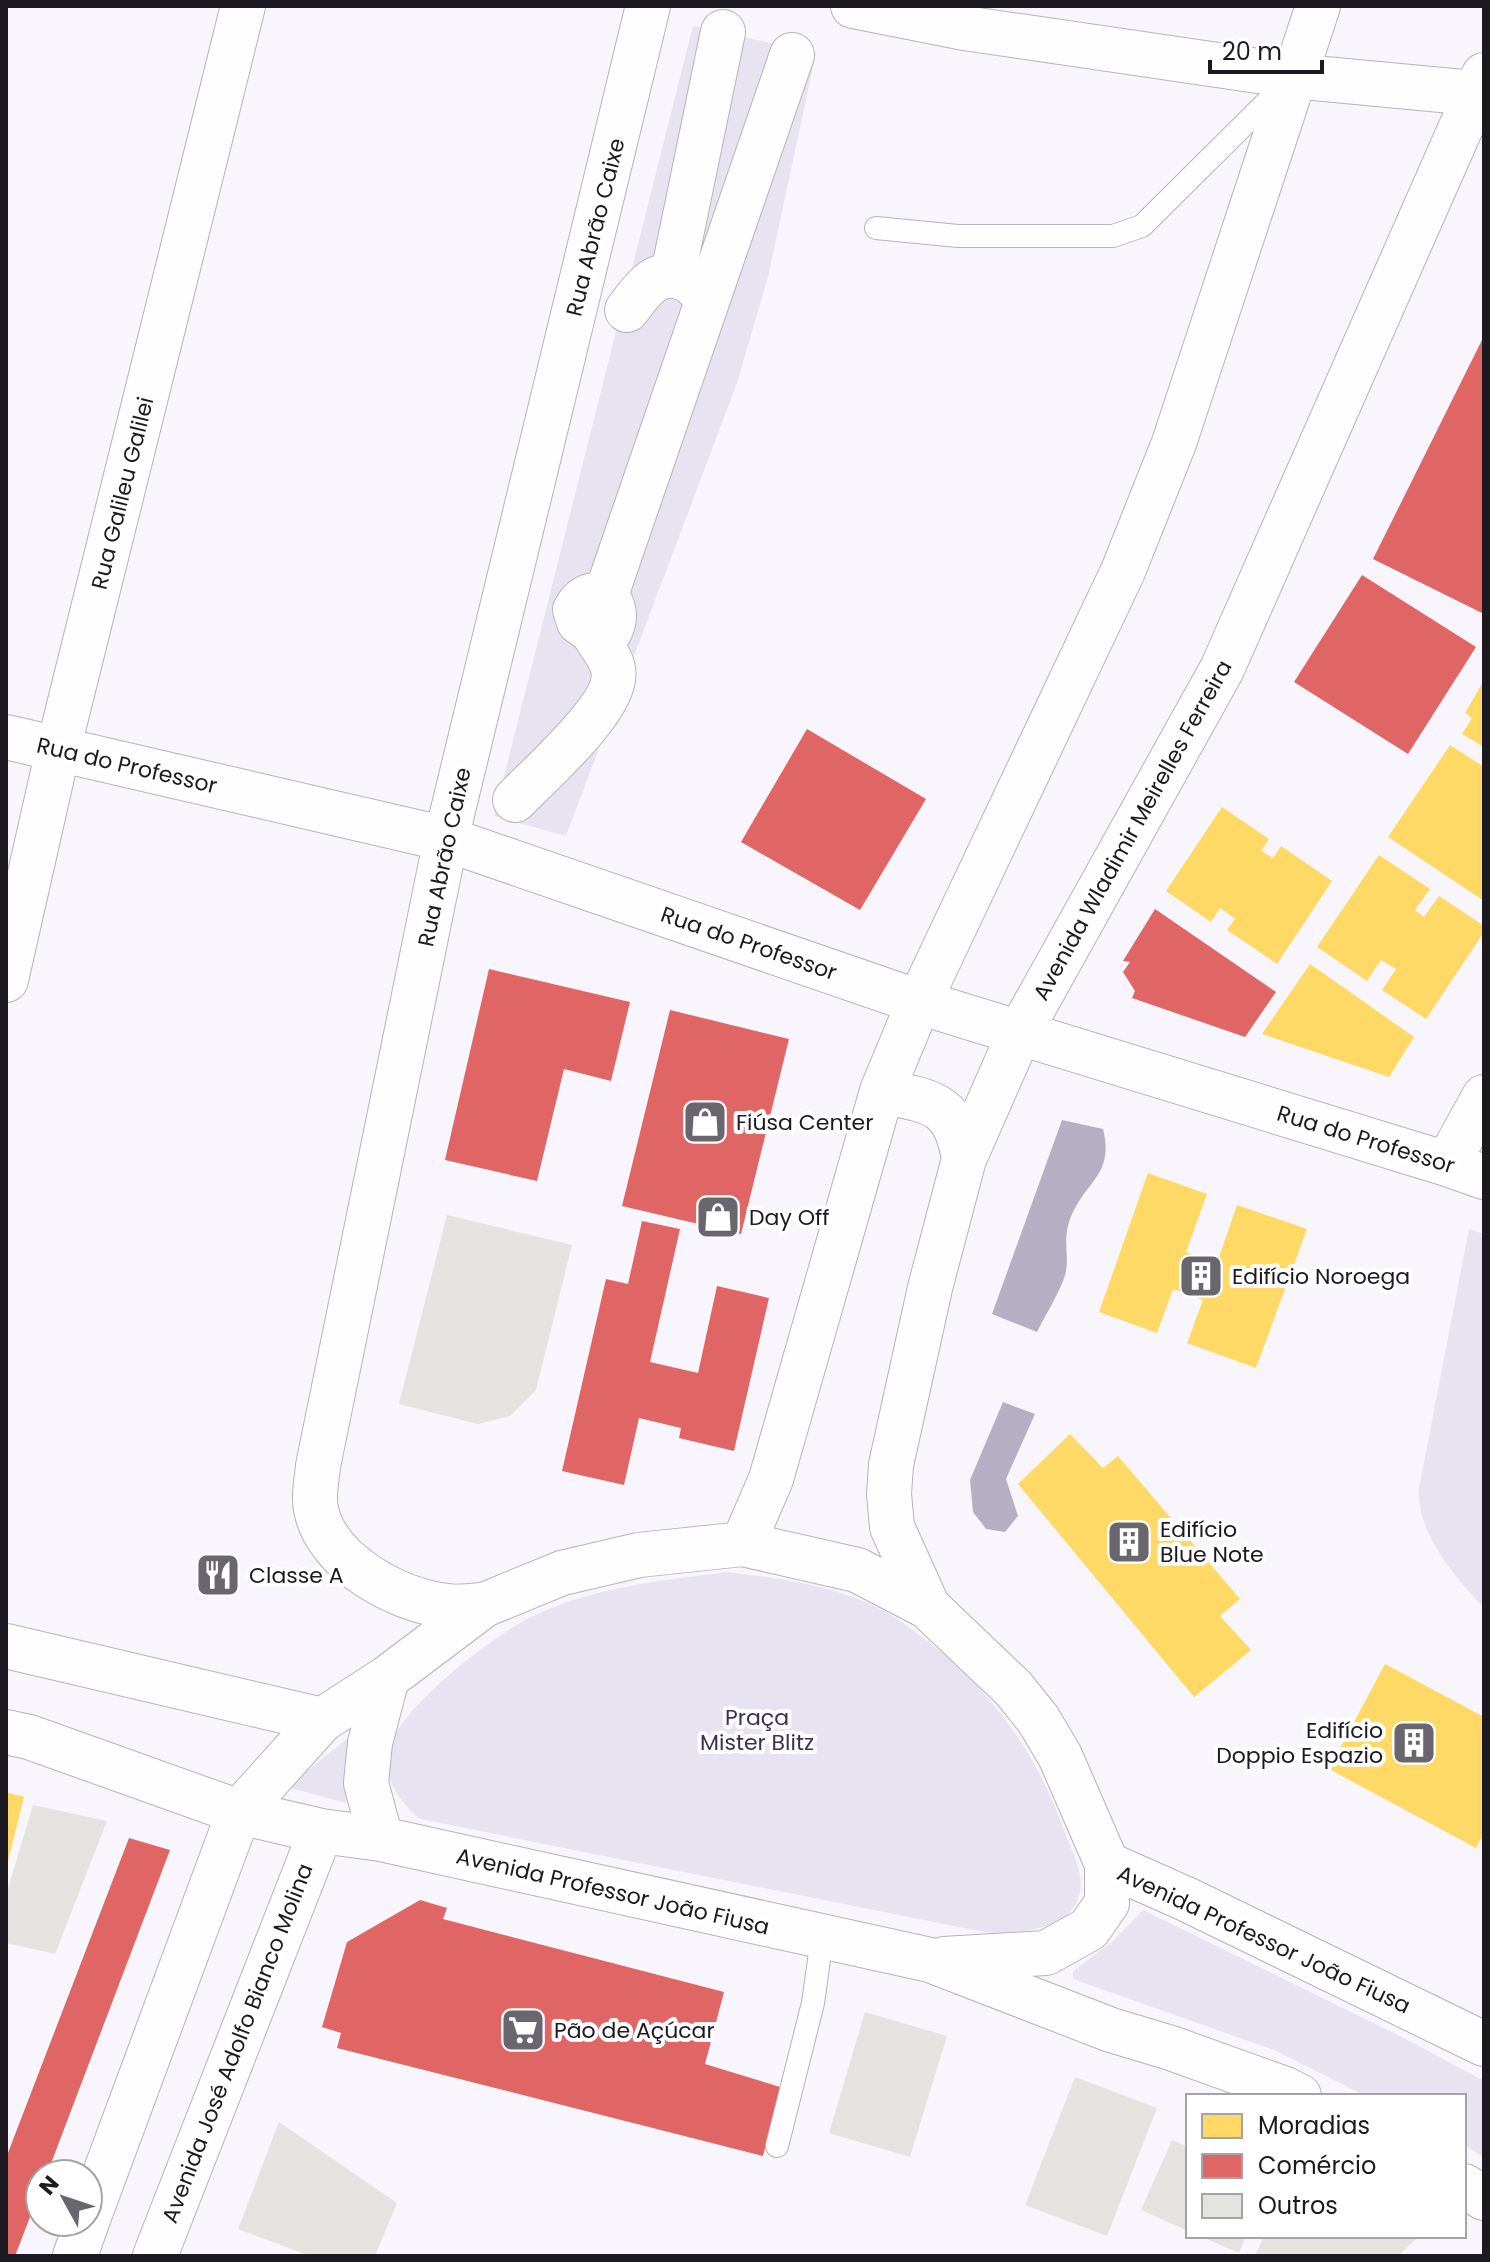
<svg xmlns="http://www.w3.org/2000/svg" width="1490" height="2262" font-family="Poppins,sans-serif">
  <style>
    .green { fill: #e8e3f1 }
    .water { fill: #b6aec3 }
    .homes { fill: #ffd966 }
    .shops { fill: #e06666 }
    .building { fill: #e5e3e0 }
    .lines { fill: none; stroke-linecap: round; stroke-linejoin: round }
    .lane-casing { stroke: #b6b3ba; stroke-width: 24 }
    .street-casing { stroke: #b6b3ba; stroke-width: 46 }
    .secondary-casing { stroke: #b6b3ba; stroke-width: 46 }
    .lane { stroke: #fefeff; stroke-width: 22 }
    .street { stroke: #fefeff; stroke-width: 44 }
    .secondary { stroke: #fefeff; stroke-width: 44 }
    .labels { text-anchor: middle; stroke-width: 8; stroke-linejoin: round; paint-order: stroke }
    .street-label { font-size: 22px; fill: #1c1921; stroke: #fff }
    .poi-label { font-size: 22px; fill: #1c1921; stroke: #fff; text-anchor: start }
    .park-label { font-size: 22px; fill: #3e2e56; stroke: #fff }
  </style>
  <rect width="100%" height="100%" fill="#f8f5fc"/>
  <path class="green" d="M693,26l123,27 -48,224 -31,106 -171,453 -72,-20z
    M1469,1229l15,5v374c-29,-31 -68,-75 -65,-120z
    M727,1572c58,7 124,15 173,49 30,21 64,47 87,76 40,47 59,84 80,141 7,18 18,38 12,58 -10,36 -66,38 -95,36l-564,-113c-18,-14 -38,-41 -33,-67 10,-43 110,-120 150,-138 63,-28 123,-33 190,-42z
    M348,1738l-2,65 -59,-16z
    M1143,1910l259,127 82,44v76l-20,-12v-49h-98l-92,-46 -201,-71v-8l39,-29z"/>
  <path class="water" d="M1062,1120l41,9c12,48 -20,52 -34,93 -6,19 0,33 -3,49 -2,14 -22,47 -29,61l-45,-18z
    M1003,1402l32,12 -29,65 12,37 -13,16 -19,-3 -13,-17 -3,-32z"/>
  <path class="homes" d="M1484,680v67l-22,-13 10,-16 -7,-5z
    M1450,745l34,22v134l-96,-64z
    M1222,807l47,32 -8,12 12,7 8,-12 51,35 -55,83 -50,-34 8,-11 -15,-11 -9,14 -45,-31z
    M1379,855l51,34 -15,21 9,7 15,-21 45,30v6l-58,87 -44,-29 14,-21 -15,-9 -14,21 -50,-34z
    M1310,964l104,73 -25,40 -127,-43z
    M1148,1173l59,21 -21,58 31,11 20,-58 70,24 -51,139 -69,-25 16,-43 -30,-11 -16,44 -58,-21z
    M1070,1434l33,34 15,-12 122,143 -20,17 31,34 -57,47 -176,-213z
    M1385,1664l99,53v116l-8,15 -147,-79z
    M6,1792l18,5 -17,68h-1z"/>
  <path class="shops" d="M1484,336v278l-111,-55z
    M1362,575l114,72 -68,107 -114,-72z
    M807,729l119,70 -66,111 -119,-68z
    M1155,909l121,83 -31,45 -113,-39 3,-7 -12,-19 7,-10 -7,-1z
    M489,969l141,33 -19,79 -47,-12 -27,112 -92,-21z
    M670,1010l119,29 -48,195 -119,-28z
    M642,1221l38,8 -30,133 48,11 19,-87 52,12 -35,153 -55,-13 2,-10 -42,-10 -15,67 -62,-14 44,-192 22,5z
    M129,1838l41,12 -123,324h-7v17l-25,65h-9v-98z
    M420,1900l27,8 -4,11 281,73 -19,72 75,23 -17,69 -426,-108 4,-15 -19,-6 25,-85z"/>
  <path class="building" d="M447,1215l125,30 -36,145 -26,26 -32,8 -79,-20z
    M33,1805l74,16 -52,133 -49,-11v-48z
    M865,2012l82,24 -37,121 -81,-24z
    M1075,2077l82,31 -50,128 -82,-31z
    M279,2122l118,81 -22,53h-65l-72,-27z
    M1172,2140l16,7v84l-47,-21z
    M1200,2236h46l-7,17z
    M1264,2236h149l4,2 -19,18h-143z"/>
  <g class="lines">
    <g class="lane-casing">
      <path id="lane" d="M876,228l82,8h155l29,-10 138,-137
        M777,2146l36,-143 9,-65"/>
    </g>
    <g class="street-casing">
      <path id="street" d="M853,6l111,22 329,48
        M673,274l50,-242
        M627,310c14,-18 28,-42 55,-32 7,2 10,4 15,10
        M606,595l186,-540
        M6,737l440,102 473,163 528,162 37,13
        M515,800c24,-25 106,-96 98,-131 -2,-12 -15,-27 -21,-38l9,3 9,-3c7,-14 5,-24 -4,-36 -15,-2 -24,2 -31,15l4,12 13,9
        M6,980l52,-230 185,-744
        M1447,1164l37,-67
        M484,1605c-11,0 -25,3 -37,1 -49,-5 -121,-44 -131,-97 -3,-13 1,-30 2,-43l128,-627 202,-833"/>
    </g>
    <g class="secondary-casing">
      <path id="secondary" d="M1293,76l191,18
        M882,1091c51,11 73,12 82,68
        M743,1544l28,-65 111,-388 37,-89 204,-431 51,-128 144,-437
        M928,1607l-36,-80 -3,-33 2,-29 39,-177 34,-129 56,-127 202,-363 262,-594
        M6,1646l316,74
        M6,1732l23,5 210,75 82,19 60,8 549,121 181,70 60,18 114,41 14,7
        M381,1839l-15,-56 4,-40 17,-65
        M944,1959l102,-6 43,-24 18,-26v-39
        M1464,2186l20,12
        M88,2219l151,-407 83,-92 65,-42 97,-73 78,-32 77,-18 104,-11 114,26 71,37 85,81 25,31 22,37 47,108 79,35 298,145
        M75,2256l12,-34
        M155,2256l166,-425"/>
    </g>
    <use href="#lane" class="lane"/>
    <use href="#street" class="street"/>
    <use href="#secondary" class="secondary"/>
  </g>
  <defs>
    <g id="shop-square" transform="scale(2.3)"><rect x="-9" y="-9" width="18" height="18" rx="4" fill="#69666e" stroke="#fff"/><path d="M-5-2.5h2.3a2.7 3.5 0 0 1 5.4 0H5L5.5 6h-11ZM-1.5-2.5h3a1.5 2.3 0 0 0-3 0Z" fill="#fff"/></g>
    <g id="building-square" transform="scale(2.3)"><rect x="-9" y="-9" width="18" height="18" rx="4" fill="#69666e" stroke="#fff"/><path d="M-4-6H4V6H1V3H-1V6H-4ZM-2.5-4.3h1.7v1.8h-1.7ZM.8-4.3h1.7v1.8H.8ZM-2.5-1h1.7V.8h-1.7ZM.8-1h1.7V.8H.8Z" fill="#fff"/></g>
    <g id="restaurant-square" transform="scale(2.3)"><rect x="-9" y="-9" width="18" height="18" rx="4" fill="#69666e" stroke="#fff"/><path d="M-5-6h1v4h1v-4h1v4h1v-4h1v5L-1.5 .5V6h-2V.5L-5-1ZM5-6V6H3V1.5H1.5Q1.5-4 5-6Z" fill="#fff"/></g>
    <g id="supermarket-square" transform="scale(2.3)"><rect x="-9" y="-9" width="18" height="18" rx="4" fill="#69666e" stroke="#fff"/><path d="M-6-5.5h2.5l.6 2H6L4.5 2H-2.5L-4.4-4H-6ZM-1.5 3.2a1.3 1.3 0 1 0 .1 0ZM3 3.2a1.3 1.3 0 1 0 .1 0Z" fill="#fff"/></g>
  </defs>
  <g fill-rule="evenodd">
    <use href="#shop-square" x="705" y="1122"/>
    <use href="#shop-square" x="718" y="1217"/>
    <use href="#building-square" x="1201" y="1276"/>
    <use href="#building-square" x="1129" y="1542"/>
    <use href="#restaurant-square" x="218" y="1575"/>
    <use href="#building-square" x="1414" y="1743"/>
    <use href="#supermarket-square" x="523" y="2030"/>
  </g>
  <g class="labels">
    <g class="street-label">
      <text transform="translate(595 227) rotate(-76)" y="8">Rua Abrão Caixe</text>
      <text transform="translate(122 493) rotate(-76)" y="8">Rua Galileu Galilei</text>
      <text transform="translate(127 765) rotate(13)" y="8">Rua do Professor</text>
      <text transform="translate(1132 830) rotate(-61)" y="8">Avenida Wladimir Meirelles Ferreira</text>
      <text transform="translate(444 857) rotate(-78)" y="8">Rua Abrão Caixe</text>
      <text transform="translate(749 943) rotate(19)" y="8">Rua do Professor</text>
      <text transform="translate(1366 1139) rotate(17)" y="8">Rua do Professor</text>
      <text transform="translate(613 1891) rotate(13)" y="8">Avenida Professor João Fiusa</text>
      <text transform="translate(1264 1939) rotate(25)" y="8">Avenida Professor João Fiusa</text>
      <text transform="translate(237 2043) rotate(-69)" y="8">Avenida José Adolfo Bianco Molina</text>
    </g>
    <g class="poi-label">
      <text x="736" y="1130">Fiúsa Center</text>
      <text x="749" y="1225">Day Off</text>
      <text x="1232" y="1284">Edifício Noroega</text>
      <text x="1160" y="1537">Edifício<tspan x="1160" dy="25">Blue Note</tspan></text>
      <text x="249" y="1583">Classe A</text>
      <text x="1383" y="1738" text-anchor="end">Edifício<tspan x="1383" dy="25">Doppio Espazio</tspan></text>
      <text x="554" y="2038">Pão de Açúcar</text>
    </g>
    <g class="park-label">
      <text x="757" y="1725">Praça<tspan x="757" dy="25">Mister Blitz</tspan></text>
    </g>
  </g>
  <rect width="1490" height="2262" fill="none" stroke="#1c1921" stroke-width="16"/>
  <rect x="1186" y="2094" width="280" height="144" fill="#ffffff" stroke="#a4a3a6" stroke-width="2"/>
  <rect x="1202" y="2114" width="40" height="24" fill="#ffd966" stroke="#a4a3a6" stroke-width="2"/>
  <text x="1258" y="2134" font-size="24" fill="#1c1921">Moradias</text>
  <rect x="1202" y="2154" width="40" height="24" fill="#e06666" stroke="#a4a3a6" stroke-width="2"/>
  <text x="1258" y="2174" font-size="24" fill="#1c1921">Comércio</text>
  <rect x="1202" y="2194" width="40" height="24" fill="#e5e3e0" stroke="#a4a3a6" stroke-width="2"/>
  <text x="1258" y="2214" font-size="24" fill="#1c1921">Outros</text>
  <g transform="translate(64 2198) rotate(310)"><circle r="38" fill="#ffffff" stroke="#a4a3a6" stroke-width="2"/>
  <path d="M0-6L14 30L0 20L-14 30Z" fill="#69666e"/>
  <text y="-12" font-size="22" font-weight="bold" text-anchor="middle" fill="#1c1921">N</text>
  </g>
  <path d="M1210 60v12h112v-12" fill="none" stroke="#1c1921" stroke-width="4"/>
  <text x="1222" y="60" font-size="24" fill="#1c1921" stroke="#ffffff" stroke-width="6" paint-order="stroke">20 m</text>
</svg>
